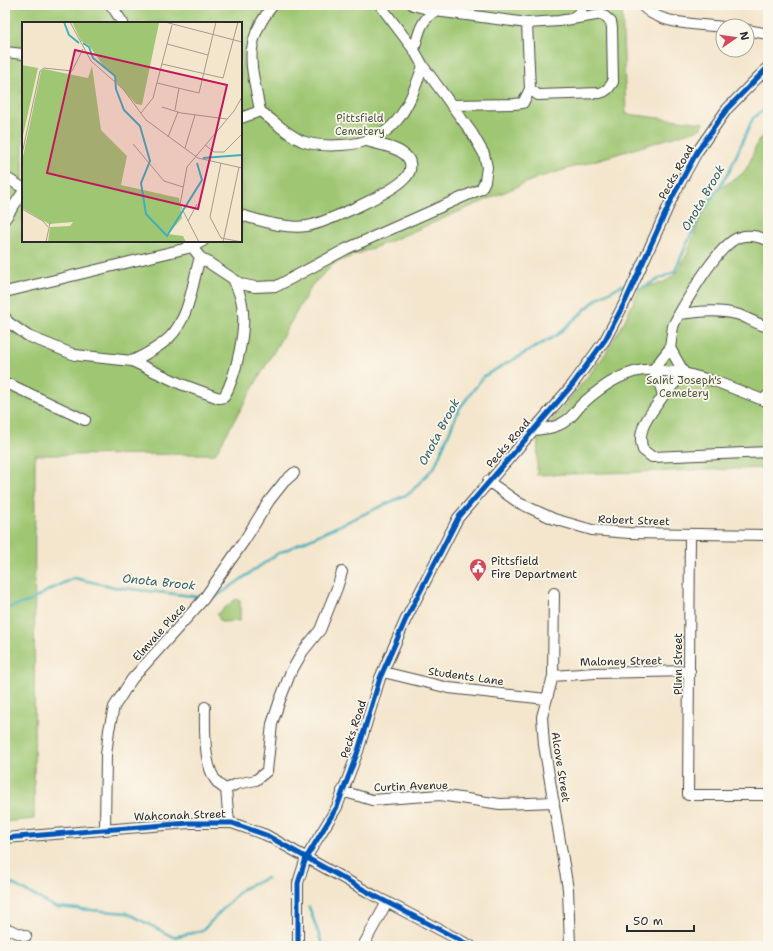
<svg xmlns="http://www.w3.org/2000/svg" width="773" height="951" font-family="'Shantell Sans',sans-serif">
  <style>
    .green { fill: #9fc773; stroke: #65794f; fill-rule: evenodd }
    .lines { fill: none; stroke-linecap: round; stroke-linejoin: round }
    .stream { stroke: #3fafbb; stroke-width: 2.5 }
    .minor-casing { stroke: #494743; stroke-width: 12 }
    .minor { stroke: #fff; stroke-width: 10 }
    .cycleway-casing { stroke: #fbf7ec; stroke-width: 8 }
    .cycleway { stroke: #0057b8; stroke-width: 5 }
    .labels { text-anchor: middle; stroke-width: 3.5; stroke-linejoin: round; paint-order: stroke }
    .park-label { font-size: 11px; fill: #4e5a41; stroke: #fbf7ec }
    .street-label { font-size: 11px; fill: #2b2b2b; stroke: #fbf7ec }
    .poi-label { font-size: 11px; fill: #2b2b2b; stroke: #fbf7ec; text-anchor: start }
    .water-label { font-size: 12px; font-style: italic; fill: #336065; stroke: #fbf7ec }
    .inset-river { fill: none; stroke: #3fafbb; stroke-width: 2 }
    .inset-road { fill: none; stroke: #a49b8c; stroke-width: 1 }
    .view { fill: #c2185b; fill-opacity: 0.15; stroke: #c2185b; stroke-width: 2 }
    .inset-edge { fill: none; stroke: #2b2b2b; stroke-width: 2 }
  </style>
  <rect width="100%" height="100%" fill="#fbf7ec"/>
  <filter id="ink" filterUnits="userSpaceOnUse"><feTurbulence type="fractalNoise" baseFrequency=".025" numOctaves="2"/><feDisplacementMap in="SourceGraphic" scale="8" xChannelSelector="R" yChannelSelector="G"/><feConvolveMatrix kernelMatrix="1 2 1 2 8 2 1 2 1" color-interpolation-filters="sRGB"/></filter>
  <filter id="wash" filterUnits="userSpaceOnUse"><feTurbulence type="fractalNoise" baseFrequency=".012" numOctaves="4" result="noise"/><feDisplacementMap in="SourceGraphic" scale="16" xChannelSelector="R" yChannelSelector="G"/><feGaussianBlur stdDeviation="0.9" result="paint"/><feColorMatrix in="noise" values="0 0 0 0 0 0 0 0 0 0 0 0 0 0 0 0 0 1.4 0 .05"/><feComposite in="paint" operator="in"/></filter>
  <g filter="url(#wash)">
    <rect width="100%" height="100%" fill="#f4e6cd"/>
    <path class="green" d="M5,5h617l4,109 78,9 -4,6 -163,49 -144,62 -58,23 -23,22 -97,169 -180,1 -1,364 -29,3zM23,23h218v218h-218z
      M768,130v338l-231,7 1,-37 66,-82 20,-34 16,-34c7,-2 17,-3 24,-6 29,-14 29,-64 48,-87 8,-10 28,-16 34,-26 9,-14 7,-27 22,-39z
      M236,599l4,2v20l-19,1 -4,-8z"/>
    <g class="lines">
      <path class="stream" d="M635,288l4,1 36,-18 23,-52 31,-47 24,-54 15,-11
        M208,597h8l61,-43 133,-61 25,-27 24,-57 25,-33 73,-41 41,-37 24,-13 8,2
        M5,609l26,-8 16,-10 27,-13 40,9 87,10
        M5,880l50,27 72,6 46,24 29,-6 40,-42 25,-11
        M309,907l14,39"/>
    </g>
  </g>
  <g filter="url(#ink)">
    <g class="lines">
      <g class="minor-casing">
        <path id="minor" d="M111,5l12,18
          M413,5l22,6 24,3
          M460,5l-1,9 68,9 32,-2 43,-7 9,8 1,6 1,54c-4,6 -6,9 -13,11l-62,2 -8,-6 -3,-66
          M642,5c15,20 58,19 81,22
          M572,18l6,-4 6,-9
          M747,30l21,4
          M414,50c5,-17 6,-29 21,-39
          M5,52l18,2
          M451,105l63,-1 9,-1 7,-14
          M260,111c14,10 26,23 42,30 13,5 26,5 40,4 53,-3 65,-34 81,-79
          M241,118l19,-7c-8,-45 -19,-66 13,-106
          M5,177l18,11
          M241,215c21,6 43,14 66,11 18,-3 90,-35 100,-50 4,-5 5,-14 0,-19 -9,-10 -28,-12 -40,-16
          M5,219l18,-27
          M189,242l3,5 11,-6
          M200,257l41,27 14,3 22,-1 69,-37 135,-60 4,-8 2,-14 -3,-13 -12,-21 -49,-67 -9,-16 -34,-45
          M5,292l187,-45 8,10c-8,27 -10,60 -31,81 -11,10 -24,17 -37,23
          M679,314c11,-19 40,-71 61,-77 10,-3 19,0 28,3
          M5,317l3,5 20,14 47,19 57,6 49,23 38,14 5,-1c12,-21 23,-68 18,-93 -1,-8 -5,-16 -8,-23
          M670,348l14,25 -31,-3 17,-22 3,-22 6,-12c19,-2 38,-5 57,0 11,3 20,10 32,13
          M5,385h6l74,35
          M663,396c-11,17 -28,32 -20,54l9,7 116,-5
          M533,430c12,-1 24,-2 34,-10 6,-4 10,-11 15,-16 19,-17 45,-36 71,-34l7,14 3,12 21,-23 33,9 46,18 5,-5
          M488,481l31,22 35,16 38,11 37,3 139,2
          M690,534l-2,261h80
          M554,593l-1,83 -11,41 2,28 24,144 2,57
          M383,672l66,16 97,11
          M553,676l42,-3 95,-2
          M205,707c0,23 -3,72 21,82l3,34
          M226,789l11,-5 19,-4 11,-9 5,-47 8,-24 10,-26 13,-23 17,-21 17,-42 5,-16
          M342,791l30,9 68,-5 60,9 54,-2
          M105,829l1,-74 3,-25 5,-23 18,-28 71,-79 41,-59 25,-40 15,-19 10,-9
          M5,838l184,-15h43l34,12 109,61 96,50
          M5,928l21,8
          M298,946v-63l8,-25 31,-51 21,-56 22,-73 26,-59 52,-101 115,-134 32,-44 21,-40 47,-104 24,-44 30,-43 41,-42
          M363,946l24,-44"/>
      </g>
      <use href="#minor" class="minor"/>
      <g class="cycleway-casing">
        <path id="cycleway" d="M5,838l184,-15h43l34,12 109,61 96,50
          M298,946v-63l8,-25 31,-51 21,-56 22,-73 26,-59 52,-101 115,-134 32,-44 21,-40 47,-104 24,-44 30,-43 41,-42"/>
      </g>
      <use href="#cycleway" class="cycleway"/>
    </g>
  </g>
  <defs>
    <g id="civic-pin" transform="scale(0.9)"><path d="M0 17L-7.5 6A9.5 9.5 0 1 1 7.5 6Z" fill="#d1495b" stroke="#fbf7ec"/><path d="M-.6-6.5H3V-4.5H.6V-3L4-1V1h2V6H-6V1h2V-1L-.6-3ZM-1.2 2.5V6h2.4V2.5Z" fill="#fff"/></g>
  </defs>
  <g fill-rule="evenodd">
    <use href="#civic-pin" x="478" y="567"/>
  </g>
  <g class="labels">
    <g class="park-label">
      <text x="360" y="122">Pittsfield<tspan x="360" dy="13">Cemetery</tspan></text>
      <text x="684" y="384">Saint Joseph's<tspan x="684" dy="13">Cemetery</tspan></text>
    </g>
    <g class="street-label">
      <text transform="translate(676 172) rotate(-61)" y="4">Pecks Road</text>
      <text transform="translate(508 443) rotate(-49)" y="4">Pecks Road</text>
      <text transform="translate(634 520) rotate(2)" y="4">Robert Street</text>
      <text transform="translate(159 632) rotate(-48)" y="4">Elmvale Place</text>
      <text transform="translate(621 661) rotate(-1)" y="4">Maloney Street</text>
      <text transform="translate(678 664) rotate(-90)" y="4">Plinn Street</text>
      <text transform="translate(466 676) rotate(8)" y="4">Students Lane</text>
      <text transform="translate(353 729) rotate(-72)" y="4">Pecks Road</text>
      <text transform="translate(561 767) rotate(81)" y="4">Alcove Street</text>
      <text transform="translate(411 786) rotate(-2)" y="4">Curtin Avenue</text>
      <text transform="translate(180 815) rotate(-2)" y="4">Wahconah Street</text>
    </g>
    <g class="poi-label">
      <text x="491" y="565">Pittsfield<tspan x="491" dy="13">Fire Department</tspan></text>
    </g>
    <g class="water-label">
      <text transform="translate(703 198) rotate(-60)" y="4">Onota Brook</text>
      <text transform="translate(439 432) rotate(-62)" y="4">Onota Brook</text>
      <text transform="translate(159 582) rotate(6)" y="4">Onota Brook</text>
    </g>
  </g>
  <g transform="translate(22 22)">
    <rect width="220" height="220" fill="#f4e6cd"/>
    <path d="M50,0l87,1 -17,82 -6,-1 -20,-22 -1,-7 -11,-8 -15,-22 -8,-4zM0,43l16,3 -16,72zM70,44l9,64 26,26 -6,29 58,13 3,20 -14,16 15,2 3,6h-138l2,-15 20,-1 3,-4 -24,2 -27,-16v-47l19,-90 3,-2 44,9z" fill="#9fc773"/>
    <path class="inset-river" d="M42,0l5,13 10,8M61,21l6,4 4,11 22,18 1,13 8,21 16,16 10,35 -9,22 5,31 21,22 35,-56 -5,-17M181,136l39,-3"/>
    <path class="inset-road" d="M48,0l21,39 32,28 23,31 52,38 44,10M143,0l77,20M145,22l41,11M140,42l61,14 15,-56M135,61l42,10 17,-71M140,85l19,6 46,6M153,88l4,-22M119,91l12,-15 19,-73M146,115l10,-25M111,122l31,37 19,6M183,123l9,7h10l18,-18M163,126l10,-33M0,132l18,-83 4,-3 28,3 11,-22M199,141l-11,54 11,21 21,4M0,187l21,12 5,6M166,199l9,-17M24,220l4,-19M177,220l-19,-37 7,-38 47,-56 8,-14M201,220l16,-75"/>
    <path class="view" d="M53,28l152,35 -29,124 -151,-36z"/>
    <rect width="220" height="220" class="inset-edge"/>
  </g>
  <rect width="773" height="951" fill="none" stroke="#fbf7ec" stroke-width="20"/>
  <g transform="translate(735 38) rotate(77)"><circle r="19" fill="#fbf7ec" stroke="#a8a59f"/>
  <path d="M0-3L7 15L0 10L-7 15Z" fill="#d1495b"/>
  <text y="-6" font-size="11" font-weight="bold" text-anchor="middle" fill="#2b2b2b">N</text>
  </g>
  <path d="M627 925v6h67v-6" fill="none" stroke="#2b2b2b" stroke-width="2"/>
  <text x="633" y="925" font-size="12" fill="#2b2b2b" stroke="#fbf7ec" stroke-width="3" paint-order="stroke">50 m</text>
</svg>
